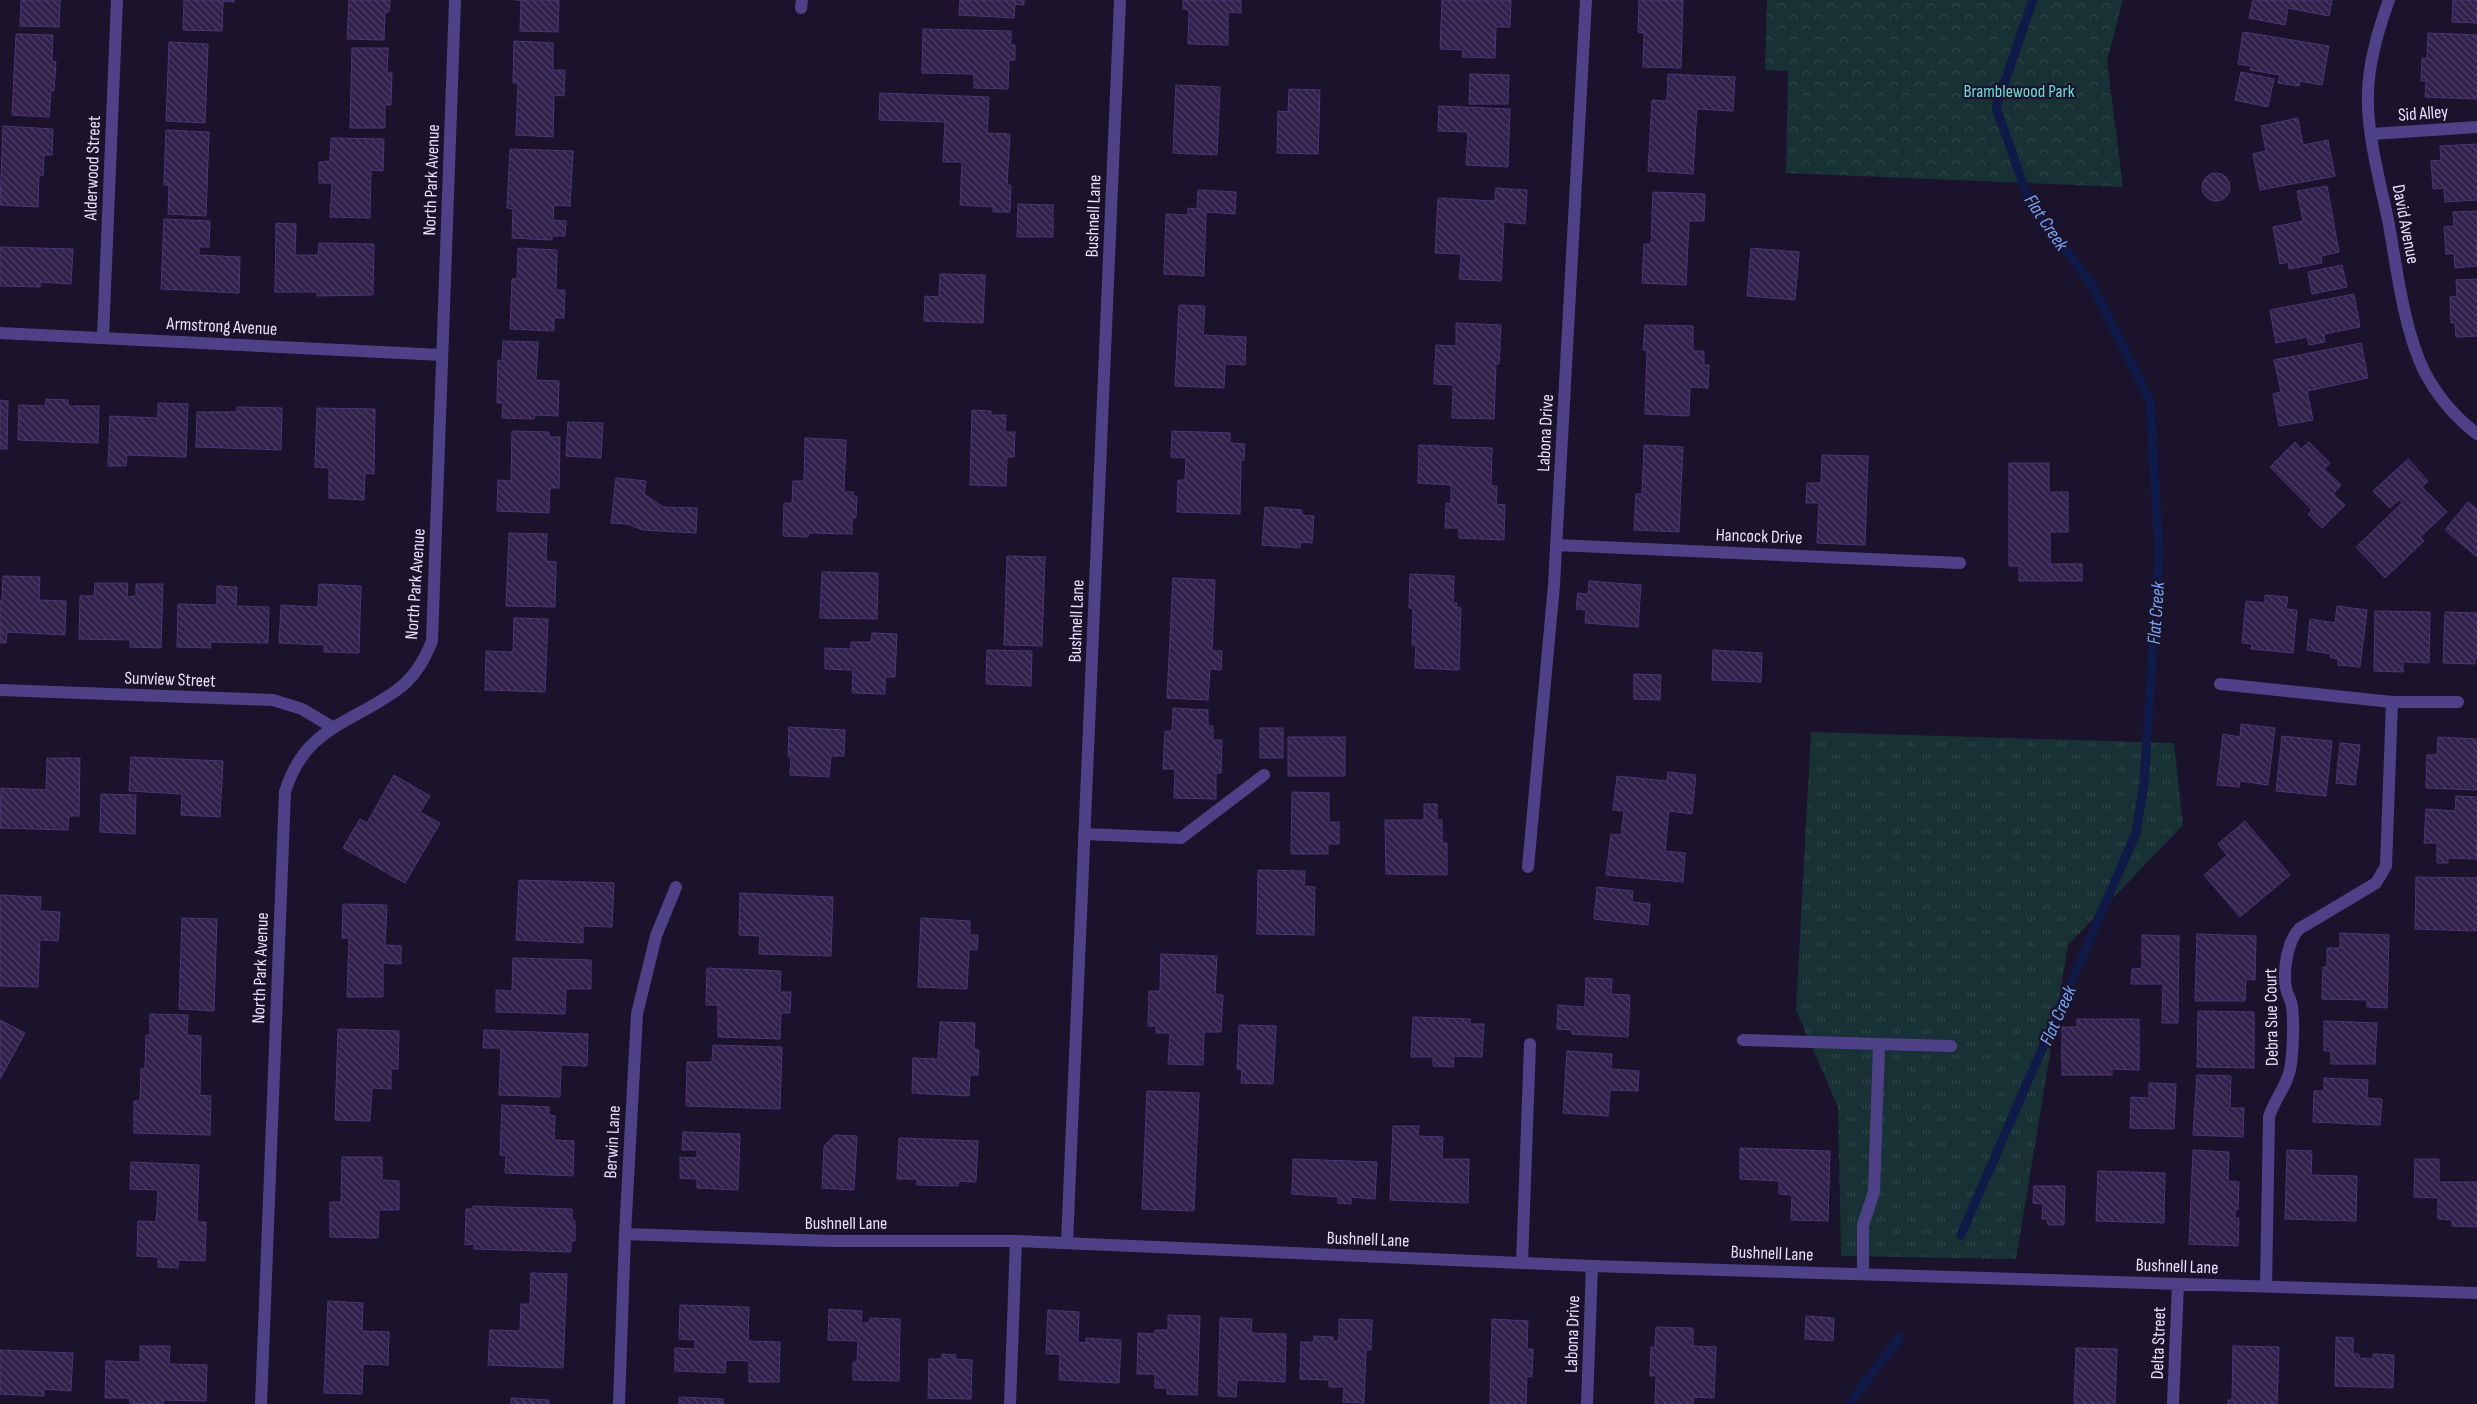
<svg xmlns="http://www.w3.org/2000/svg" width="2477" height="1404" font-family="'Sofia Sans Condensed',sans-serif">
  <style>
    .grass { fill: url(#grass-tufts) }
    .park { fill: url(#park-crowns) }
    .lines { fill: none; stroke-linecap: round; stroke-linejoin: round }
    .stream { stroke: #0f1a49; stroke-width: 9 }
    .building { fill: url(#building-back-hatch); stroke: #4c3476 }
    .service { stroke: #4f4187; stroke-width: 12 }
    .minor { stroke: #4f4187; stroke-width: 12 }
    .labels { text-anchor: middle; stroke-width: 4.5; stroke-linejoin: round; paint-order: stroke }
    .park-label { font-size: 18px; fill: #6edbd2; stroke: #1b132b }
    .street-label { font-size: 18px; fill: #e8e0fd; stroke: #1b132b }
    .water-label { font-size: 19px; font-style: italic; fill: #74a5f7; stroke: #1b132b }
  </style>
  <defs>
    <pattern id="grass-tufts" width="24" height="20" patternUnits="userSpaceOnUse" patternTransform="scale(1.25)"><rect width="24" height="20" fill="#173135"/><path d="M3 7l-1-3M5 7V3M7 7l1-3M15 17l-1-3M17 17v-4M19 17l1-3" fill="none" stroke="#2e4549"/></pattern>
    <pattern id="park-crowns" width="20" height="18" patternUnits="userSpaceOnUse" patternTransform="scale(1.25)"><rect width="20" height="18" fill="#173135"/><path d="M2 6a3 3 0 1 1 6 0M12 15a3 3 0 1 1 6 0" fill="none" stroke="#2e4549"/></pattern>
    <pattern id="building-back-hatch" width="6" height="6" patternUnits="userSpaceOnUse" patternTransform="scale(1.25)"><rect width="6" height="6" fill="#30204b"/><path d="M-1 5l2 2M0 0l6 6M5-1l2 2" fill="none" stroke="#4e4066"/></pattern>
  </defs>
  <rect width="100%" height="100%" fill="#1b132b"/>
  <path class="grass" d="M1811,732l363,11 9,82 -115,120 -52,314 -175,-3 -3,-149 -42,-97z"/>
  <path class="park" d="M1767,0h356l-16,61 16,126 -337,-14 2,-102 -23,-1z"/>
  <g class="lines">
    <path class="stream" d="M1961,1235l175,-402 8,-49 15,-233 -9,-150 -58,-116 -63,-84 -33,-94 37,-107
      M1849,1404l51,-67"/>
  </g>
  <path class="building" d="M21,0h39l-1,27 -39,-1z
    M184,0h50v2l-11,-1 -1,30 -39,-1z
    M349,0h41l-1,12h-4l-1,28 -37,-1z
    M515,0h44l-1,32 -38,-1 1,-31z
    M960,0h64v5l-9,-1 -1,14 -55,-3z
    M1183,0h58v13l-13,-1v33l-40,-1 1,-34 -6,-1z
    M1442,0h69l-1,27h-14l-1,31 -33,-1 1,-7 -23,-1z
    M1639,0h44l-2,68 -38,-1 1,-34 -6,-1z
    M2253,0h79l-3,16 -41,-8 -3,17 -36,-7z
    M2453,0h24v23l-25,-1z
    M923,29l88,2v14h4v15h-6l-1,29 -34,-1v-14l-52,-1z
    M2243,32l86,14 -7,39 -22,-4 -1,5 -21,-3 2,-8 -30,-5 1,-4 -13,-2z
    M2428,33l49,2v64l-52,-2 1,-16h-5l1,-23 5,1z
    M16,34l37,1 -1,26 4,1 -2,29h-3l-2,26 -37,-2z
    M514,41l39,2v27h12l-1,26 -10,-1 -1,42 -37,-2 2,-52h-5z
    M169,42l39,2 -3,79 -39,-2z
    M352,48h36l-1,25h5l-1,32h-6v23h-35z
    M2241,72l33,7 -6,28 -33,-7z
    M1470,74l39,1 -1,29h-39z
    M1668,74l67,3 -2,34 -36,-2 -4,65 -45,-3 4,-71 15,1z
    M1176,85l44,2 -3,68 -44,-2z
    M1289,89l31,1 -2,64 -41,-1 1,-42 10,1z
    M880,93l109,4 -2,36 23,1 -3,51h4l-1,27h-17v-5l-33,-2 2,-43h-19l2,-40 -66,-2z
    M1439,106l71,3 -2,58 -42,-2 2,-33 -30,-1z
    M2298,118l5,27 25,-5 7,36 -75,14 -7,-36 13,-3 -5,-25z
    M3,126l50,3 -1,26h-8l-1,21 -4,-1 -1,32 -38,-2z
    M166,130l43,2 -3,84 -38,-2 1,-29h-5z
    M331,138l53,1 -1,32 -12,-1 -1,48 -40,-1 2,-34h-13v-21l11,-1z
    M2477,144v56l-32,2 -1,-14 -11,1 -2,-28 10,-1 -1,-14z
    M510,149l63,2 -3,55 -16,-1 -1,15 13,1 -1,15h-13v4l-40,-2 1,-29 -6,-1z
    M2202 187a14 14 0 1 1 28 0a14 14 0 1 1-28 0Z
    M2327,186l12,66 -18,4 1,7 -33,6 -1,-7 -8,2 -7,-37 30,-6 -6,-30z
    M1496,188l31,2 -2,34 -21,-2 -3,59 -42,-2 2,-25 -26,-1 3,-55 57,3z
    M1198,190l38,2 -1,22 -29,-2 -2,64 -40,-2 2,-60 22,1v-7l9,1z
    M1653,192l52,2 -1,27h-15l-3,64 -44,-2 2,-39h7z
    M1018,204l35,1v32h-36z
    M2477,211v55l-22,2 -1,-14h-8l-2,-27 10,-1 -1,-14z
    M164,219l46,2 -1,26h-10v8l41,2 -1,36 -78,-4z
    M276,223l20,1 -1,31h23l1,-12 55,1 -1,51 -56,1v-4h-42z
    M0,247l73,2 -2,35 -31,-2v5l-40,-1z
    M518,248l39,2 -1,40h9l-1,28h-10v13l-44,-2 2,-50h5z
    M1751,248l48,4 -4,48 -48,-4z
    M2342,265l5,22 -35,7 -4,-22z
    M940,274l45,1 -2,48 -59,-2 1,-25 14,1z
    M2477,279v57l-21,1 -1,-14h-4l-1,-26 7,-1 -1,-16z
    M2354,294l6,33 -36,7 1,8 -16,3 -2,-8 -31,6 -6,-33z
    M1179,305l26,1 -2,29 43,2 -1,28 -20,-1 -1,24 -49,-2z
    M1456,323l45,2 -2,39h-3l-2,55 -42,-1 1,-33 -19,-1 2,-39 20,1z
    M1645,325l48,1v25h11v14h5l-1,23 -18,-1 -1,29 -44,-2 2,-64h-4z
    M503,341l35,1 -2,38 23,1 -1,35 -23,-1 -1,4 -32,-1 1,-15h-6l1,-43 4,1z
    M2361,343l7,35 -61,13 6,29 -34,6 -6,-32 8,-2 -7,-32z
    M46,399l22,1v6h31l-1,37 -80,-3 1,-35 26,1z
    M0,400l8,1 -1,48h-7z
    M158,403l30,1 -2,53 -59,-2 -1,11h-18l2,-50 48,2z
    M237,407l45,1 -1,42 -85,-3 1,-35h40z
    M317,408l58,1 -1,65 -9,-1 -1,27 -35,-2v-30l-14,-1z
    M972,410l19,1v4h15l-1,17h10l-1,25h-7l-1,29 -36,-1z
    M568,422l35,1 -2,35 -35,-2z
    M512,431l37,1v5h11l-1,51h-9l-1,25 -52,-2 1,-31 13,1z
    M1172,431l58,2v10l15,1 -1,16h-3l-1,54 -63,-2 1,-32h7l1,-22 -15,-1z
    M805,438l41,2 -2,52h9v4h4l-1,22h-4v16l-43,-1 -1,4 -25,-1 1,-33h8l1,-22h11z
    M2295,442l6,7 8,-7 21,21 -6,6 17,16 -8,9 12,11 -23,23 -14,-14 4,-4 -42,-43z
    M1419,445l73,3 -1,38h6l-1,18 9,1 -1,35 -45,-2v-10h-14l1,-25 5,1v-19l-33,-2z
    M1644,445l39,2 -4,85 -45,-2 2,-36h6z
    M1822,455l46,1 -3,89 -48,-2 2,-40h-13l1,-20h14z
    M2408,459l20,22 -6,6 25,25 -27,25 4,4 -39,37 -29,-31 46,-44 -3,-3 -9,8 -17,-17z
    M2009,463h40v29h19v40h-18v32h32v17h-63v-15h-10z
    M616,478l30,3 -2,13 19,13 34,1 -1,25 -53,-3 -16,-6 -16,-1z
    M2468,502l9,7v48l-32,-27z
    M1265,507l37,3v5l12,1 -2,27 -11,-1 -1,6 -38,-3z
    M509,533l38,1 -1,27 10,1 -1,45 -49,-1z
    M1007,556l38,1 -3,89 -38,-1z
    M822,572l56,1 -1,46 -57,-1z
    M1410,574l44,2 -1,27h4l-1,4 5,1 -2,62 -44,-2 1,-23h-4l1,-36 -4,-1z
    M3,576l37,1 -1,23 27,1 -1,34 -58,-3 -1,11h-6v-42h2z
    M1173,578l42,2 -3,71h10l-1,19 -11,-1 -2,31 -41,-2z
    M1589,581l52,4 -3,42 -53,-4 1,-13 -10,-1 2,-16 10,1z
    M95,583h33l-1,14 9,-1v-12h27l-2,64 -31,-1v-7l-51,-1 1,-43h14z
    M319,584l42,2 -2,67 -35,-1v-7l-45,-2 2,-38 37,2z
    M217,586l20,1 -1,19 33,1 -1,36 -58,-1 1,6 -34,-1 1,-43 39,1z
    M2265,595l23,2 -2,12 11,1 -4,43 -42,-4 1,-5 -10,-1 4,-42 19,2z
    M2337,606l30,4 -7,57 -22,-2v-6l-8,-2 1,-3 -24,-4 3,-31 25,4z
    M2375,611l55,1 -1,51 -26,-1v10l-29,-1z
    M2445,612l32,1v46h-2v5l-32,-1z
    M514,618l34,1 -3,73 -60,-2 1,-39 27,1z
    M872,633l25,1 -2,43h-10v17l-33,-1 1,-23 -28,-1v-21l26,1v-7h20z
    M987,650l45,1 -1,35 -45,-2z
    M1713,650l49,3 -1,29 -49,-2z
    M1634,674l27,1 -1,25 -26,-1z
    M1173,708l35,2v16h5v14h9l-1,33h-5v26l-42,-1 1,-29h-12l2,-38h7z
    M2241,724l34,4 -7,57 -28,-4 -1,6 -22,-2 6,-51 17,3z
    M789,727l56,3 -1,26h-13l-2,21 -39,-2 1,-18h-3z
    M1260,728h23v30h-23z
    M2282,736l50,5 -6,55 -50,-5z
    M1288,737h57v39h-57z
    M2438,737l39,2v51l-51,-2 1,-33h10z
    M2340,743l20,2 -5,40 -19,-2z
    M131,757l92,4 -3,56 -39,-2 1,-21 -53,-3z
    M47,758h33l-1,58h-10l-1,14 -68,-2 1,-40 45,2z
    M1668,772l28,3 -4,39 -23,-3 -4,40 20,2 -2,29 -77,-7 5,-41 10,1 3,-24 -11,-1 4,-34 50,5z
    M394,775l36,21 -10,16 20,11 -35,60 -62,-35 17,-29 7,4z
    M1292,792l37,1v29h10v22h-11v10h-37z
    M101,794l35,1 -1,39 -35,-2z
    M2456,796l21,1v62l-29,-1v5h-11v-20h-13l2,-34 29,2z
    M1424,804h13v16h5v23h5v32l-61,-1 -1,-54h39z
    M2245,821l45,54 -50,42 -36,-42 23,-20 -9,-11z
    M1258,870l47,1 -1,15 11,1 -1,48 -57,-1z
    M2416,877l61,1v53l-62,-2z
    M519,880l95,3 -2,44 -29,-1v17l-67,-3z
    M1597,887l36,4 -1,11 18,2 -2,21 -54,-6z
    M740,893l93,4 -2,59 -72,-2 1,-18 -21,-1z
    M0,895l41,2 -1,14 20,1 -2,29 -18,-1 -2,47 -38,-1z
    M343,904l44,1 -2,40 16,1v18l-18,-1v34h-36l2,-59h-7z
    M182,918l35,1 -3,92 -35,-2z
    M921,918l49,3v14h8l-1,15 -8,-1 -2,40 -49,-2z
    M2340,933l49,2 -2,73 -20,-1v-7l-45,-1 1,-32h4v-19h13z
    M2197,934l59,2 -1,44 -9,-1 -1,22h-50z
    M2142,935l37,1 -1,87h-16l1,-39h-32l1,-15 10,-1z
    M1161,954l56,2 -2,38 8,1 -2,37h-17l-1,33 -35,-1 2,-31h-14v-7h-8l1,-35h11z
    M513,958l78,2v29h-25l-1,25 -69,-2v-22l16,1z
    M707,968l74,3 -1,21h11l-1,21h-9l-1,26 -62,-2v-32h-12z
    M1586,978l26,1 -1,15 19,1 -2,42 -56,-3v-4l-15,-1 1,-24 27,2z
    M2198,1011l56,1v56l-57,-1z
    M150,1014l38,1 -1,20 14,1 -1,59 11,1 -1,39 -76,-2v-32h6l1,-32h4l1,-34h4z
    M1413,1017l57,2v5h14l-2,33 -28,-1 -1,11 -20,-1v-9h-22z
    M2077,1019h62v51l-27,-1v6h-50v-48h15z
    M0,1020l25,13 -25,46z
    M2324,1021l53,2 -2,41h-44v-13h-7z
    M940,1022l35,1 -1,26 5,1 -1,25h-8l-1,21 -57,-3 1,-35 25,1z
    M1239,1025l37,1 -3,58 -32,-1 1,-13 -5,-1z
    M338,1029l61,2 -1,38h-7v20l-19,-1 -2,33 -35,-1z
    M484,1030l104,4 -1,32 -26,-1 -1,32 -61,-2 2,-47h-18z
    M713,1045l69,2 -2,62 -94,-3 1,-44h25z
    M1567,1051l45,3 -1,15 28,2 -1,20 -28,-1 -2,26 -45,-3z
    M2197,1075l34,1 -1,32h14l-1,29 -50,-2z
    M2324,1078l44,2 -1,18 15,1 -2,26 -67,-3 1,-31h10z
    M2149,1083l27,1 -2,45 -44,-1 1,-31 18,1z
    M1147,1091l52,2 -5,118 -52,-2z
    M502,1105l47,2v8l6,1 -1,24 20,1 -1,35 -68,-3 1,-17 -6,-1z
    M1393,1126h26l-1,10 25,1 -1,22h27l-1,44 -78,-3z
    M683,1132l57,2 -2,56 -41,-2v-9l-17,-1v-21l17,1v-8h-15z
    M835,1135l22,1 -3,54 -32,-2 2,-42z
    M899,1138l79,3 -2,41 -17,-1 -1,5 -41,-1v-6h-20z
    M1740,1148l90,3 -2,70 -37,-1 1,-25 -13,-1v-13l-39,-2z
    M2193,1150l36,2 -1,29 11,1 -1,28 -3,-1v9h4l-1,28 -49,-2z
    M2287,1150l25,1 -1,24 46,1 -1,45 -71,-2z
    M342,1157h40v23l17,1v29h-20l-1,28 -48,-1v-35h11z
    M1293,1159l84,3 -2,37 -24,-2v7l-13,-1v-6l-46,-3z
    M2415,1159h24v23h38v45l-25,-1v-6l-14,-1v-21l-24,-1z
    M131,1162l68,3 -2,57h9l-1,39 -27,-1v8l-20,-1v-10l-21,-1 1,-35 18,1 2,-32 -28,-1z
    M2098,1171l67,2 -1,50 -68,-2z
    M2034,1186h31l-1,39h-16l-1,-6h-5l1,-15 -10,-1z
    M473,1206l99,3v11l3,1v20h-4v11l-97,-3v-5l-9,1 1,-36h7z
    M531,1273l36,1 -4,94 -75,-3 2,-35 30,1 1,-27h9z
    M328,1301l35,2 -1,28 27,1 -1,33 -25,-1 -1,30 -38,-1z
    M680,1305l69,2 -1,34 32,1 -1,40h-30v-21l-23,-1 -1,13 -50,-2v-23l20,1v-9l-16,-1z
    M829,1309l33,2 -1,12h8l1,-5 30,1 -1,62 -46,-1v-18h4l1,-21 -30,-1z
    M1048,1310l31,2 -1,30 8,1v-5l35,2 -2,43 -60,-3 1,-26h-14z
    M1168,1315l32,1 -3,79 -30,-1v-6h-12v-14h-18l1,-41 17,1v-4h13z
    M1806,1316l28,2 -1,23 -28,-2z
    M1220,1318l32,1 -1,14 35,1 -1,48 -48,-2 -1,17 -18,-1z
    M1339,1319l33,1 -1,30h-5l-2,53 -21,-1 1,-15h-15v-7l-29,-1 1,-37h13v-6l19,1v4h6z
    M1492,1319l36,2 -1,28h6l-1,28 -5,-1 -1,28h-36z
    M1656,1327l37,1v18l23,1 -2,51 -21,-1v7h-38l1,-28h-6l1,-29h4z
    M2336,1337l17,1v16h6v4l14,1v-5l21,1 -1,33 -58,-2z
    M140,1346h30l-1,18 38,1 -1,36 -43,-1v4h-16l-17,-1 -1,-5h-24l1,-37 34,1z
    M2233,1346l46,1 -2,57h-49v-4h4z
    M2076,1348l41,1 -2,55h-41z
    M0,1350l73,3 -2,38 -27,-2v7l-44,-2z
    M942,1354l14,1 -1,4 17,1 -1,39 -43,-1 1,-39h13z
    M679,1397l44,2v5h-44z
    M511,1398l38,2v4h-38z"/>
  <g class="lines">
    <path class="service" d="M2372,134l105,-7
      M1084,834l97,4 83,-63
      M1743,1040l136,4 -5,148 -11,33v49
      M1879,1044l72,2"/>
    <path class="minor" d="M2389,0c-11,30 -20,60 -21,92 -2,38 12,90 20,128 9,48 15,107 36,151 13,25 31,46 53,63
      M801,8l1,-8
      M0,333l442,22
      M103,337l14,-337
      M1556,545l404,18
      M2220,684l172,18
      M0,690l273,10 29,9 30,18
      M1528,867l26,-282 32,-585
      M625,1234l207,7h184l576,25 885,27
      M1067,1243l53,-1243
      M1522,1263l8,-219
      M2266,1287l3,-170c5,-18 20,-33 22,-53 2,-18 3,-40 1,-58 -1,-6 -5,-12 -6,-18 -3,-17 1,-46 13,-59l77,-46 10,-17 6,-164h66
      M261,1404l24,-612c20,-65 64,-67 112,-102 17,-12 28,-31 35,-49l23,-641
      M619,1404l6,-170 12,-220 19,-78 20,-49
      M1010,1404l6,-163
      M1587,1404l5,-138
      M2173,1404l5,-120"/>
  </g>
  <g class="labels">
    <g class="park-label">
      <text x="2019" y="97">Bramblewood Park</text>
    </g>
    <g class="street-label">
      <text transform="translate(2423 113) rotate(-4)" y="6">Sid Alley</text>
      <text transform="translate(92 168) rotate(-88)" y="6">Alderwood Street</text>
      <text transform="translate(431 180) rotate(-88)" y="6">North Park Avenue</text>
      <text transform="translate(1093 216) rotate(-88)" y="6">Bushnell Lane</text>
      <text transform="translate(2406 224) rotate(79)" y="6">David Avenue</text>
      <text transform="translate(222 326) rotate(3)" y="6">Armstrong Avenue</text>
      <text transform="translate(1545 433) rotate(-87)" y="6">Labona Drive</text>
      <text transform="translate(1759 536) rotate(2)" y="6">Hancock Drive</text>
      <text transform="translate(415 584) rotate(-86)" y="6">North Park Avenue</text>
      <text transform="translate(1076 621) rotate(-88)" y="6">Bushnell Lane</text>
      <text transform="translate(170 679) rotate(2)" y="6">Sunview Street</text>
      <text transform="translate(260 968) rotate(-88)" y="6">North Park Avenue</text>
      <text transform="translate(2271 1017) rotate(-91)" y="6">Debra Sue Court</text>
      <text transform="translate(612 1142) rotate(-87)" y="6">Berwin Lane</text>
      <text x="846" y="1229">Bushnell Lane</text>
      <text transform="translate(1368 1239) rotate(2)" y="6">Bushnell Lane</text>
      <text transform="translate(1772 1253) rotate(2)" y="6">Bushnell Lane</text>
      <text transform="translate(2177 1266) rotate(2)" y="6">Bushnell Lane</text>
      <text transform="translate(1572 1334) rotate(-88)" y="6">Labona Drive</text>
      <text transform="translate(2158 1343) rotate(-88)" y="6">Delta Street</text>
    </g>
    <g class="water-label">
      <text transform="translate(2047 222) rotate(56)" y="7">Flat Creek</text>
      <text transform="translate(2155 613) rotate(-86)" y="7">Flat Creek</text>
      <text transform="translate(2057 1015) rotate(-66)" y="7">Flat Creek</text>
    </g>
  </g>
</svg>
